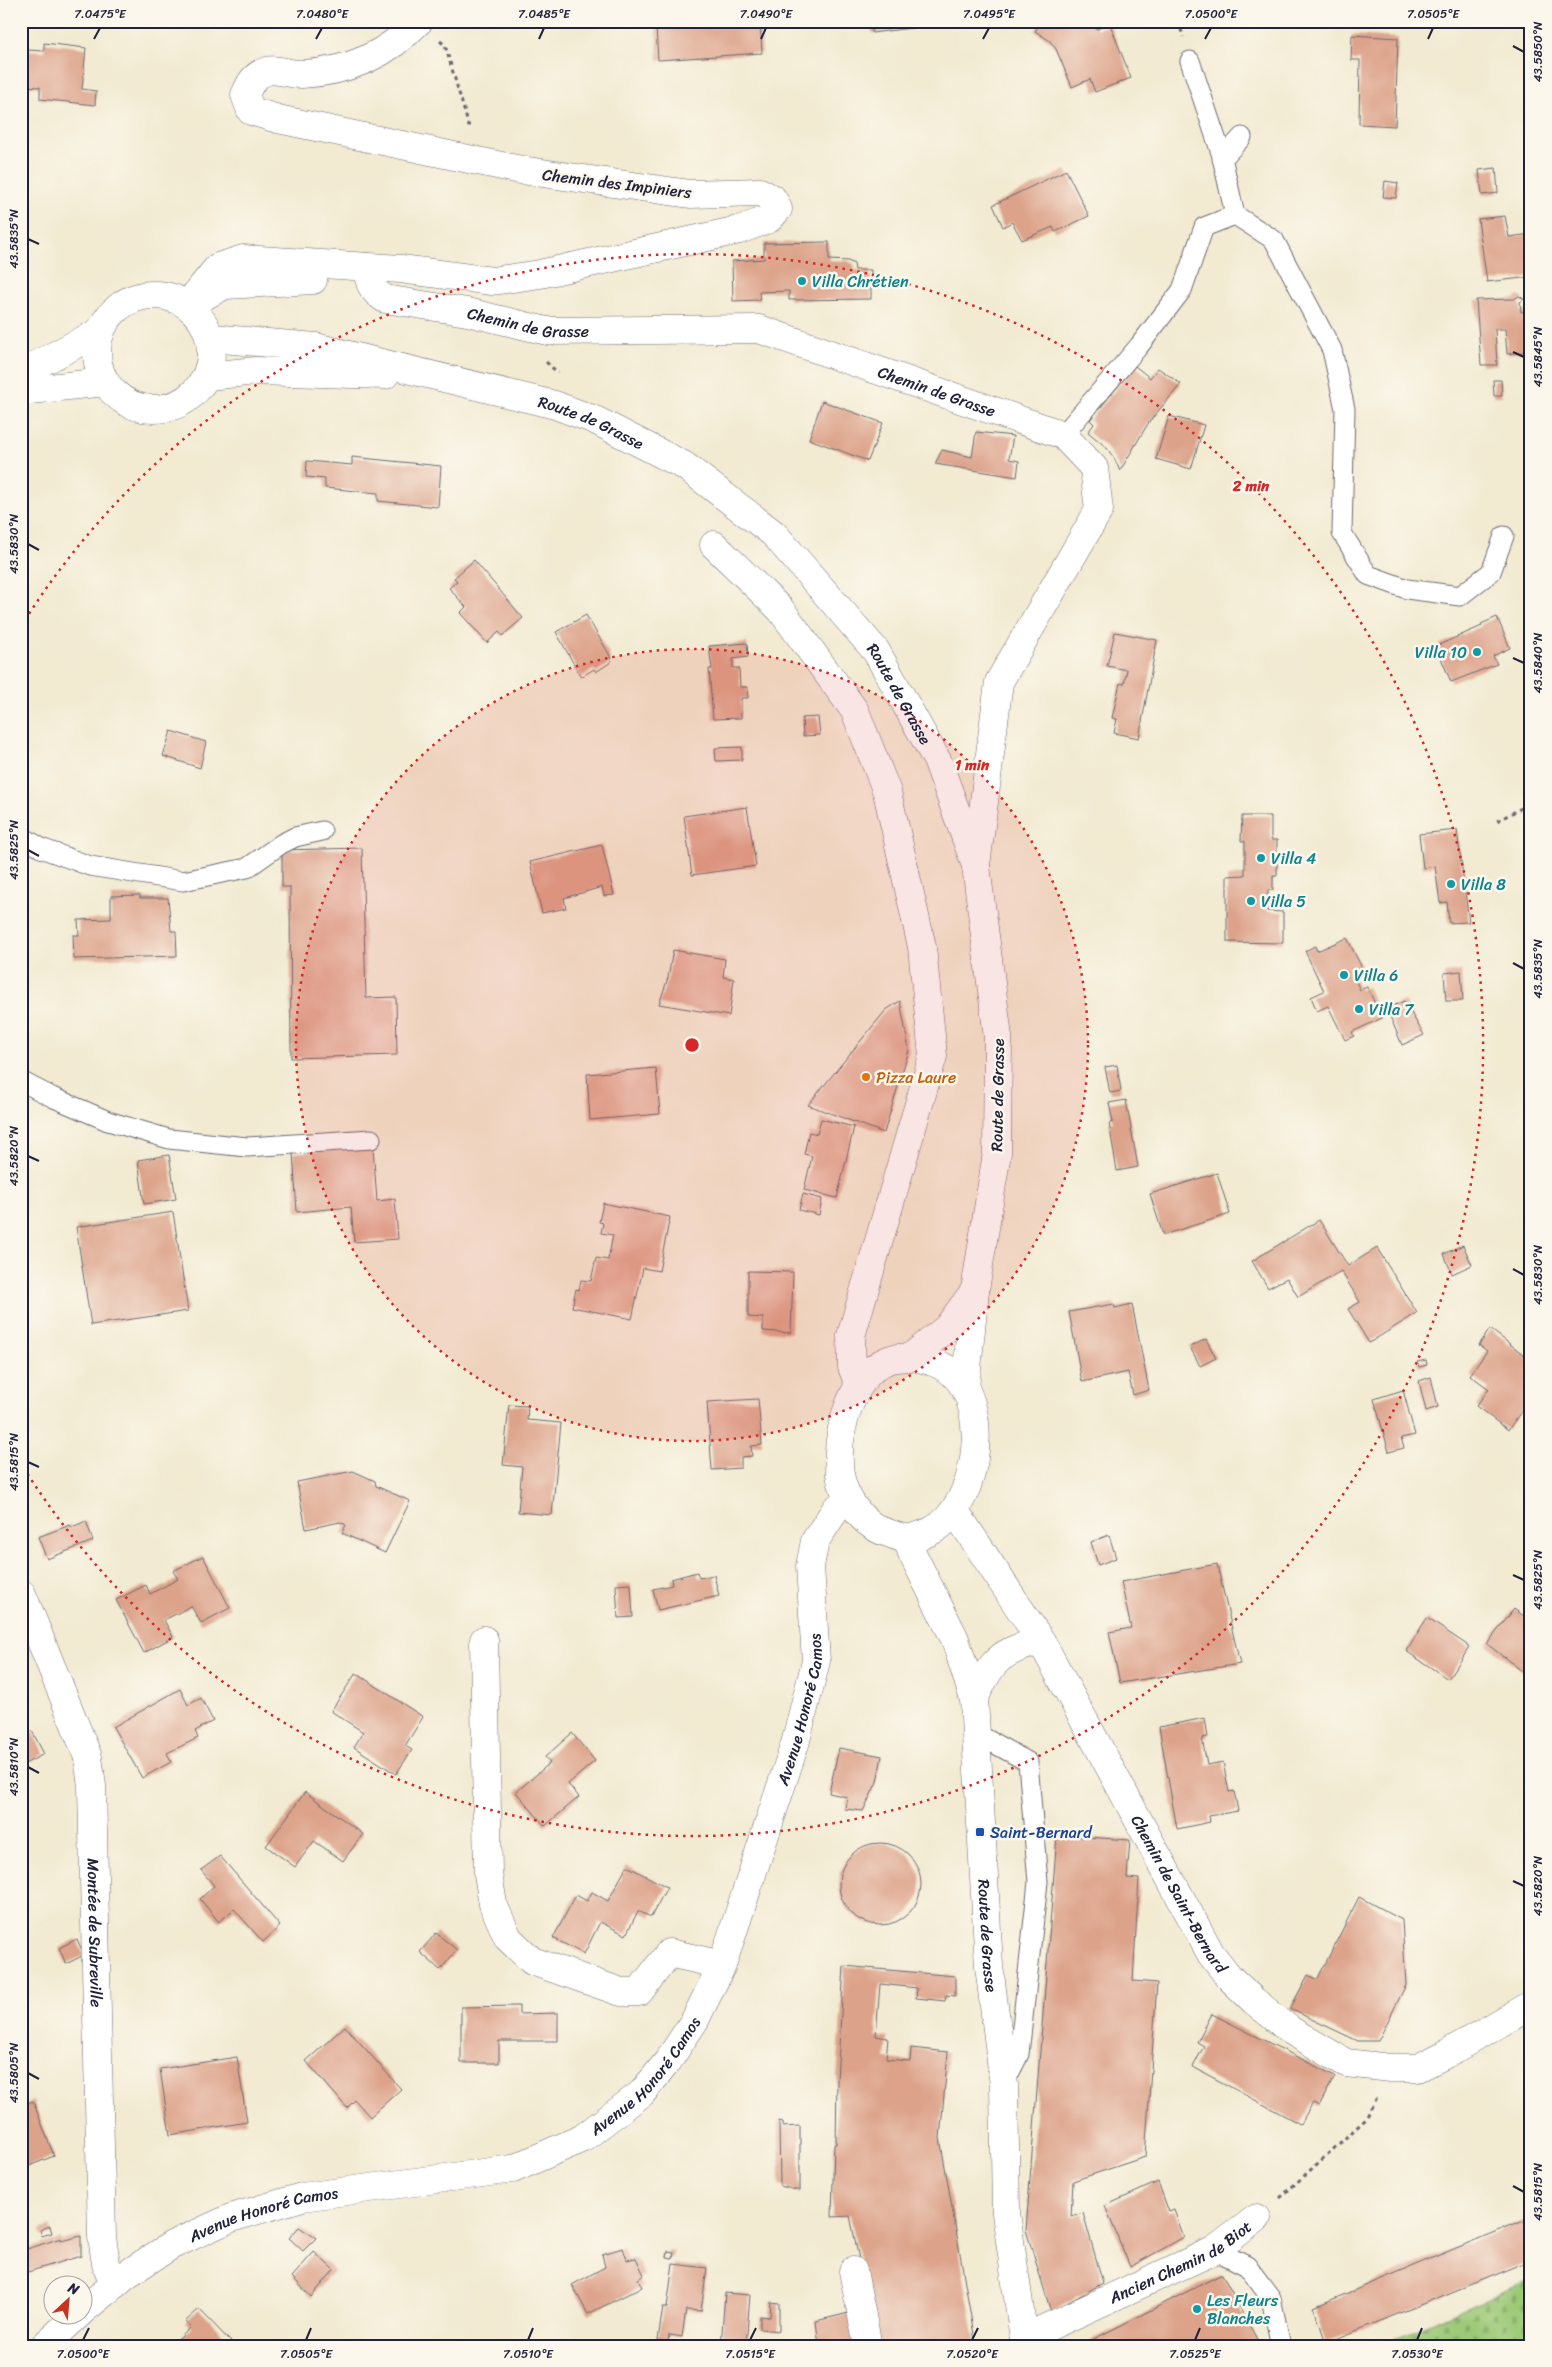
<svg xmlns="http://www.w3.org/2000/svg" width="1552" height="2367" font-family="Sriracha,sans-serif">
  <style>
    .cemetery { fill: url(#cemetery-stones); stroke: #5f7658 }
    .building { fill: #dda38a }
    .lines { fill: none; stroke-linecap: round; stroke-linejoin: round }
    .lane-casing { stroke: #6b6870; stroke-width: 21 }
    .street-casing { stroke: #6b6870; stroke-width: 29 }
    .secondary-casing { stroke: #6b6870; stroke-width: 29 }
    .path { stroke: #6b6870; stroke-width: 3; stroke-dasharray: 4 4; stroke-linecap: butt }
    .lane { stroke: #fff; stroke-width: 19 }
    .street { stroke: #fff; stroke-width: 28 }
    .secondary { stroke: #fff; stroke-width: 28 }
    .ticks { fill: none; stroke: #22223b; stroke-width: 2 }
    .ring { fill: none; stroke: #d62828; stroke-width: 2.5; stroke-dasharray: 2.5 5 }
    .culture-dot { fill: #0f9aa8; stroke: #fbf7ec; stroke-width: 2 }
    .food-dot { fill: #e8710a; stroke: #fbf7ec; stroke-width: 2 }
    .transit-dot { fill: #1a4fb4; stroke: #fbf7ec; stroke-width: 2 }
    .labels { text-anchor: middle; stroke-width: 5; stroke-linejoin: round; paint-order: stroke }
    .street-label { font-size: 16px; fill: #22223b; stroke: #fbf7ec }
    .culture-label { font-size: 16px; fill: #0d838f; stroke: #fbf7ec; text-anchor: start }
    .food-label { font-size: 16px; fill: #c56008; stroke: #fbf7ec; text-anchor: start }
    .transit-label { font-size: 16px; fill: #164399; stroke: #fbf7ec; text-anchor: start }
    .centre { fill: #d62828; stroke: #fbf7ec; stroke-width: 2.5 }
    .ring-label { font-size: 15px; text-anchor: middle; font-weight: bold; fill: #d62828; stroke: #fbf7ec; stroke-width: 5; stroke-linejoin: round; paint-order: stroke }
    .neatline { fill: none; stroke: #22223b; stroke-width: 2 }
    .ticks-label { font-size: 12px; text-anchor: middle; fill: #22223b }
  </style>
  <defs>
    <pattern id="cemetery-stones" width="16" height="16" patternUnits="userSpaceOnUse" patternTransform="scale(1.25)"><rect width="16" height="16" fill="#9cc976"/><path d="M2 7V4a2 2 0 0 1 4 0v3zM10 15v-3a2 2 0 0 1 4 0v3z" fill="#86ac67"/></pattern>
  </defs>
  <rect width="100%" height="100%" fill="#fbf7ec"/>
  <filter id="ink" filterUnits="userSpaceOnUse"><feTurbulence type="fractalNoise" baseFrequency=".02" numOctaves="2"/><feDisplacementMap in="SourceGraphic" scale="10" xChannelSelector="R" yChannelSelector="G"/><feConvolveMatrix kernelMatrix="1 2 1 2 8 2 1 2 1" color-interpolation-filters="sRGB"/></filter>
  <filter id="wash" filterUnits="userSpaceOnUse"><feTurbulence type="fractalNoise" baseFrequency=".0096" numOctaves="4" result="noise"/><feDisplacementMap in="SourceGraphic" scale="20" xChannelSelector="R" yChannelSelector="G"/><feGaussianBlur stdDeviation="1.12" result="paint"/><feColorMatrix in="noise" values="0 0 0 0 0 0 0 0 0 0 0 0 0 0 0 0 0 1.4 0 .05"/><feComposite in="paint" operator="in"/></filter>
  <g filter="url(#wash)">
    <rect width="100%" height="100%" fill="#f2ead1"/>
    <path class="cemetery" d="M1531,2279v67h-152z"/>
    <g id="blocks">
      <path class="building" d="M671,21h89l2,32 -104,7 -2,-33 15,-2z
        M871,21h55l1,5 -55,7z
        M1042,21h51l4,8 13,-5 21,54 -36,14 -5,-13 -18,8 -16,-38 -6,-8 -15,-10z
        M1352,35l46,3 -3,88 -36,-2 1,-64h-9z
        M44,43l42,5 -4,41 14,2 -1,14 -55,-6v-12l-17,-1 4,-36 17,1z
        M1496,168l2,25 -16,2 -3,-25z
        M1066,170l23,46 -34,16 -2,-5 -31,13 -10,-18 -9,5 -10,-22z
        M1385,181l13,2 -2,15 -13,-1z
        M1505,216l4,21 22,-3v43l-44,5 -9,-63z
        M829,242v18l19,1 6,3 1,6h16v29l-82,1v-9l-30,1 1,8 -27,1 -1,-40 32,-2v-16z
        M1519,296l5,3 -4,3 1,10 10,-2v41l-24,3 -2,-25h-10l2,36h-16l-5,-65 38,-1z
        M1135,366l15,12 8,-10 23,16 -32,38 -29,49 -6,-13 -8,-11 -18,-15 6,-8 -4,-4z
        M1493,380h8l1,16h-8z
        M822,401l61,22 -15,38 -59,-22z
        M1169,416l35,9 -13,44 -35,-10z
        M976,432l37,4 -4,23 10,2 -2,16 -82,-13 7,-14 30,7z
        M352,457l89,9 -3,41 -60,-6v-8l-53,-5v-9l-19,-2 1,-16 45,4z
        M474,560l49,58 -21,18 -3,-4 -12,11 -27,-30 6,-6 -17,-19 8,-7 -3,-3z
        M586,615l23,39 2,8 -15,10 -2,-3 -13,8 -25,-45z
        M1497,617l13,31 -17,8 4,8 -46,18 -15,-36 46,-20 -1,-2z
        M1115,632l42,8 -18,98 -25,-5 3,-14 -5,-1 8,-35 4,1 3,-14 -20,-4z
        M747,643l1,14 -15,2v9h6l1,19h7l1,11h-7v20l-28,1 -4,-50h3l-3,-23z
        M818,717l2,18 -17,1 -1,-18z
        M171,731l35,11 -6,26 -37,-12z
        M742,747v13l-26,1 -1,-13z
        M747,807l9,59 -64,9 -8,-59z
        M1242,816h29v24h6v36h-4v14h-5l-1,21 16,1v31l-56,-1v-66l18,-1v-34h-4z
        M1457,830l12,92 -20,1 -2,-21 -7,1 -5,-37 -12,2 -4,-34z
        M602,845l12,50 -10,1 -2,-9 -38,11 2,10 -24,5 -12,-51z
        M362,848l4,150 30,-1 1,58 -106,3 -1,-171h-8v-37z
        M140,895v3h28l3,33h5l1,25 -103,3 -1,-24h6l-1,-15 33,-1v-23z
        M1347,938l17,34 -10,5 6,13 7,-3 15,31 -30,14 2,4 -9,4 -17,-34 -11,5 -6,-14 13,-6 -19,-40 10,-5 2,5z
        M673,950l52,9 -2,18 11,2 -5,37 -70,-12 9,-26z
        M1461,971l2,30h-17l-2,-28z
        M900,1001l9,49 -25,83 -76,-28 78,-95z
        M1404,1001l20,34 -22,10 -15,-36z
        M1117,1065l4,26 -11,2 -5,-26z
        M656,1068l4,46 -70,6 -3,-46z
        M1126,1100l12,67 -21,4 -8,-48 4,-1 -4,-19z
        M821,1119l33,8 -17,71 -33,-8 8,-34 -8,-2 5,-22 8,2z
        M373,1147l4,54 18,-2 3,40 -44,3 -3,-35 -54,5 -4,-59z
        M169,1155l7,44 -32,5 -6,-44z
        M1217,1173l13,41 -67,21 -13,-41z
        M803,1194l19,5 -3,16 -20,-5z
        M603,1203l67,14 -11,54 -16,-3 -11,51 -60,-12 4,-18 3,1 2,-10 10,1 5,-23 12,2 5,-25 -12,-2 2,-10 -4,-1z
        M173,1212l15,99 -97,14 -15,-98z
        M1319,1220l29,46 29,-18 40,65 -48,30 -21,-34 12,-7 -19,-31 -43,26 -11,-19 -19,10 -16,-27z
        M1463,1245l9,20 -20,9 -8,-20z
        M748,1271l45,1 -2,61 -28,-2v-13l-15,-1z
        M1114,1304l1,4 17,-4 17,86 -16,5 -5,-23 -46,10 -13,-70z
        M1490,1329l41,31v38l-23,32 -32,-24 13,-17 -19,-14 17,-24 -8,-6z
        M1206,1339l10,19 -16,8 -10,-19z
        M1426,1360l1,5 -8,2 -2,-5z
        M1431,1377l7,30 -12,4 -7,-30z
        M1403,1390l12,45 -14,3 3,10 -15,4 -15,-53z
        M758,1399l4,46 -11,1 1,10 -11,1v11l-29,2 -5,-68z
        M509,1405l19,1 -1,14 34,3 -9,92 -34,-3 4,-45 -19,-2z
        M353,1471l22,10 1,5 34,15 -25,52 -43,-20 4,-8 -6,-3 -34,7 -9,-47z
        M86,1521l7,20 -46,18 -9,-22 32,-12 2,2z
        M1109,1535l7,23 -18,7 -7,-23z
        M203,1556l27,52 -29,15 -10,-17 -13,7 -14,7 9,17 -29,16 -28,-53 30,-15 4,9 28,-15 -5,-8z
        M1217,1564l23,100 -120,19 -11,-51 22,-4 -10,-46z
        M697,1572l2,6 15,-3 5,21 -61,14 -5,-21 19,-4 -1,-6z
        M631,1584l2,33 -15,1 -2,-33z
        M1514,1609l17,12v57l-44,-34z
        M1427,1618l43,29 -22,32 -42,-28z
        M356,1673l67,44 -18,29 7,4 -16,24 -42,-27 9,-15 -32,-21z
        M180,1689l8,16 13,-7 12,23 -18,10 3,7 -31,15 4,9 -29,16 -29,-51z
        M1205,1718l3,19 -6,1 5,27 16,-3 6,30 5,-1 4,20 -29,5 1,6 -33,7 -18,-102z
        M32,1731l12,23 -23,12v-30z
        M572,1733l23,28 -27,23 11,13 -34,29 -29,-34 34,-29 -5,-6z
        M839,1748l43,8 -5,26 -14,29 -18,-2 2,-12 -18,-4z
        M305,1792l58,42 -20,27 -29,-20 -19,26 -29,-21z
        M1057,1835l73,5 -3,38 12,1 -6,102 24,2 -12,174 -72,24 -2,36 12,-4 20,70 -52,29 -25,-82z
        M839 1884a41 41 0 1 1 82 0a41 41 0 1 1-82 0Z
        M220,1856l60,70 -17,16 -29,-33 -15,13 -19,-23 14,-13 -13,-16z
        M627,1866l40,21 -16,30 -13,-6 -12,24 -26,-13 -16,32 -31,-16 23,-43 11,6 5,-9 16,9z
        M1359,1897l43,23 4,65 -28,56h-20l-68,-32 18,-34 9,5z
        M436,1933l21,17 -17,20 -20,-18z
        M77,1939l7,16 -18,9 -7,-16z
        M844,1966l111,10v20l-9,-1 -1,6 -29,-3 1,-10 -37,-4 -4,52 12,2 -2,21 24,2 1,-13 37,4 -8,86 36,208h-99l-27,-130 -18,1 2,-73h2l1,-65z
        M519,2006v8l39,-1v28h-59v22h-38v-56z
        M1212,2014l123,62 -16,30 -6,-3 -13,21 -107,-57 11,-21 -7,-4z
        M345,2026l56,63 -31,28 -15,-17 -8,8 -41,-47z
        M237,2057l10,65 -77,13 -10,-66z
        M33,2101l21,55 -33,13v-63z
        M779,2121l4,1v5l17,-1v65l-20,-5z
        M1158,2182l11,30 5,-2 10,27 -54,30 -25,-61z
        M1531,2217v43l-205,83 -12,-36z
        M50,2226l2,7 -10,3 -2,-6z
        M299,2227l17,11 -13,13 -14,-13z
        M81,2236v20l-60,18v-23l40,-13v3z
        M623,2248l4,12 9,-2 8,17 -6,4 4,8 -54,27 -16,-29 33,-18 -3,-13z
        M668,2251l6,1 -1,6 -6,-1z
        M314,2252l20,18 -23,27 -19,-20z
        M673,2264l34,4 -6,43 -15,-1 -4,27 -13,-2 -1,7 -10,-2 5,-33h4z
        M1222,2274l37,69 6,3h-185z
        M725,2293l25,2 -4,51h-25z
        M771,2302l8,1v28l-19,-2v-13l10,1z
        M199,2309l33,34 -3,3 -55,-2 17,-17 -6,-5z
        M857,2311l6,35h-44l-3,-25z"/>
    </g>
  </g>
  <g filter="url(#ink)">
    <use href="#blocks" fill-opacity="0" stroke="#6b6870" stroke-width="1"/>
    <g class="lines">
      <g class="lane-casing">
        <path id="lane" d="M1190,61l31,92 14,62
          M1222,159l20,-22
          M1063,435l76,-89 43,-56 22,-63 31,-12 39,25 58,110 13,59 -3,124 26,42 39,14 53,7 31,-24 13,-36
          M21,836l20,12 49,18 93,15 64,-13 34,-24 14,-7 27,-6
          M21,1081l31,16 56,24 61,18 78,8 124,-8
          M977,1734l51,28 10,120 -19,172 -15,30
          M1215,2250l32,16 24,32 10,48"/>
      </g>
      <g class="street-casing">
        <g id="street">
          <path id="s1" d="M367,267c2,16 4,23 18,32l82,13 80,19 212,-2 304,106 31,33 5,42 -100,172 -23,184"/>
          <path d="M195,301l30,-16 88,-5"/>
          <path d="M187,305l31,-38 25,-8 158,10 91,12 48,-7 199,-44 30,-11 9,-10 -5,-10 -13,-7 -70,2 -169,-24 -243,-51 -27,-8 -6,-16c5,-12 9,-20 22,-24 10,-3 24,4 35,3 46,-2 85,-19 117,-53"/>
          <path d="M714,545l67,65 74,101 32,81 35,155 11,109 -82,280 1,31 7,18"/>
          <path id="s2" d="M955,1511l86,130 170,313 18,23 25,24 36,29 56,33 44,5h28l28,-14 85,-49"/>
          <path id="s3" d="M22,1594l66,163 4,29 10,451 4,27 9,21"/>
          <path d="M484,1640l4,234 5,30 15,34 24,23 89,31h18l30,-39 53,12"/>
          <path d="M974,1699c18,-39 25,-47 67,-58"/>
          <path d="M853,2271l15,75"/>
          <path id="s4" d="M1024,2338l191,-88 42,-32"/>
        </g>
      </g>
      <g class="secondary-casing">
        <g id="secondary">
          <circle cx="154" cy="352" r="57"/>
          <path id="s5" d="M210,338l106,9 239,58 40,15 90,46 89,68 102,117 62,111 38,104 22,171 -1,116 -22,137 -10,98"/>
          <path d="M21,373l80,-42"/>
          <path d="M208,376l48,-5 129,4"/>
          <path d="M21,391l84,-9"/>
          <path d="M911,1357c14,2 27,5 39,14 45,34 28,149 -29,164 -4,1 -10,4 -15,3 -6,0 -12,-3 -18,-5 -22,-6 -38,-27 -45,-47 -13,-37 5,-111 45,-126 7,-3 16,-2 23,-3z"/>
          <path d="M911,1357l36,-29 28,-38"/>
          <path id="s6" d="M907,1539l5,14 43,86 19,60 15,267 15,119 2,128 19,133"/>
          <path id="s7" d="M82,2311l45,-37 45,-29 59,-27 71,-21 211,-28 70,-31 59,-45 26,-32 27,-41 27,-55 73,-221 21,-83 -6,-95 5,-25 21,-32 12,-9"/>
          <path d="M44,2346l35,-32"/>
        </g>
      </g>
      <path class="path" d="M1179,21l4,16
        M440,41l5,4 24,82
        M546,362l12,11
        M1497,821l34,-18
        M1280,2198l86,-79 10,-22"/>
      <use href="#lane" class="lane"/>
      <use href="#street" class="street"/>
      <use href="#secondary" class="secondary"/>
    </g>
  </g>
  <path class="ticks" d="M94,39l6,-11M316,39l6,-11M539,39l5,-11M761,39l5,-11M983,39l6,-11M1205,39l6,-11M1428,39l5,-11M1513,46l11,6M28,239l11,5M1513,352l11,5M28,544l11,6M1513,658l11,5M28,850l11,6M1513,963l11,6M28,1156l11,5M1513,1269l11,6M28,1462l11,5M1513,1575l11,5M28,1767l11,6M1513,1881l11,5M28,2073l11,6M1513,2186l11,6M83,2340l6,-12M306,2340l5,-12M528,2340l5,-12M750,2340l6,-12M972,2340l6,-12M1195,2340l5,-12M1417,2340l5,-12"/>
  <circle cx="692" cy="1045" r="396" fill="#d62828" fill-opacity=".12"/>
  <g class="ring">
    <circle cx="692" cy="1045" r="396"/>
    <path d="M25 620A791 791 0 1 1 25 1470"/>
  </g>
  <g class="culture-dot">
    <circle cx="802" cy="281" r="5"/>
    <circle cx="1477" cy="652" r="5"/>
    <circle cx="1261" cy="858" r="5"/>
    <circle cx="1451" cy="884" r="5"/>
    <circle cx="1251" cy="901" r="5"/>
    <circle cx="1344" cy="975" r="5"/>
    <circle cx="1359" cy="1009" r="5"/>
    <circle cx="1197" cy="2309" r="5"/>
  </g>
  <circle class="food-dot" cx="866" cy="1077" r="5"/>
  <rect class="transit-dot" x="975" y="1827" width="10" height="10" rx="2.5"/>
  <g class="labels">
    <g class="street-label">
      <text transform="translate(617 183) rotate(7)" y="6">Chemin des Impiniers</text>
      <text dy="6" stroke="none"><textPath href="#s1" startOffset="184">Chemin de Grasse</textPath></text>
      <text dy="6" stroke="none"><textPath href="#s1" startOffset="604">Chemin de Grasse</textPath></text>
      <text dy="6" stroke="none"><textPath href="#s5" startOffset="392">Route de Grasse</textPath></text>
      <text dy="6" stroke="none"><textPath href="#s5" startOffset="812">Route de Grasse</textPath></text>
      <text transform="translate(997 1095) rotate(-89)" y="6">Route de Grasse</text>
      <text dy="6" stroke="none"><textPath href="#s7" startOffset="1034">Avenue Honoré Camos</textPath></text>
      <text dy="6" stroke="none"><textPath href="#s2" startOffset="444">Chemin de Saint-Bernard</textPath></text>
      <text dy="6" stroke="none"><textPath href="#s3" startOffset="352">Montée de Subreville</textPath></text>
      <text dy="6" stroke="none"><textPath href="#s6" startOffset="411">Route de Grasse</textPath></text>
      <text dy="6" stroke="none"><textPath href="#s7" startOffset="629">Avenue Honoré Camos</textPath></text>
      <text dy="6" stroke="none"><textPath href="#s7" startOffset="209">Avenue Honoré Camos</textPath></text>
      <text dy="6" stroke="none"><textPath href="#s4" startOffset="174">Ancien Chemin de Biot</textPath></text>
    </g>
    <g class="culture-label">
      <text x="812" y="287">Villa Chrétien</text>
      <text x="1467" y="658" text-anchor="end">Villa 10</text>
      <text x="1271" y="864">Villa 4</text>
      <text x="1461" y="890">Villa 8</text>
      <text x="1261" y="907">Villa 5</text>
      <text x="1354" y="981">Villa 6</text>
      <text x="1369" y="1015">Villa 7</text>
      <text x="1207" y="2306">Les Fleurs<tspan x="1207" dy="18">Blanches</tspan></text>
    </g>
    <g class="food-label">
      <text x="876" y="1083">Pizza Laure</text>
    </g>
    <g class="transit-label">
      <text x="990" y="1838">Saint-Bernard</text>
    </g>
  </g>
  <circle cx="692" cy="1045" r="8" class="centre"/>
  <g class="ring-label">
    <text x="1251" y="491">2 min</text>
    <text x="972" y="770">1 min</text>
  </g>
  <rect width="1552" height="2367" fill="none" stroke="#fbf7ec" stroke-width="55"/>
  <g transform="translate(68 2300) rotate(26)"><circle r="24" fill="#fbf7ec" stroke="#a4a2a5"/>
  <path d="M0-4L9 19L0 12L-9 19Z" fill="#c8321e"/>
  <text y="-8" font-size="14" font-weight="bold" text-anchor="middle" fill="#22223b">N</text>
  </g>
  <rect x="28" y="28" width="1496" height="2312" class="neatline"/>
  <g class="ticks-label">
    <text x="100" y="18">7.0475°E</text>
    <text x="322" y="18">7.0480°E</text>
    <text x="544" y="18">7.0485°E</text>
    <text x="766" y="18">7.0490°E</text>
    <text x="989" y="18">7.0495°E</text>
    <text x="1211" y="18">7.0500°E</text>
    <text x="1433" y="18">7.0505°E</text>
    <text transform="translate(1538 52) rotate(-90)" y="4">43.5850°N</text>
    <text transform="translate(14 239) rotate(-90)" y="4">43.5835°N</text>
    <text transform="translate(1538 357) rotate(-90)" y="4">43.5845°N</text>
    <text transform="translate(14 544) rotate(-90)" y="4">43.5830°N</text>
    <text transform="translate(1538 663) rotate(-90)" y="4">43.5840°N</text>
    <text transform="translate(14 850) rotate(-90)" y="4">43.5825°N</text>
    <text transform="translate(1538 969) rotate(-90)" y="4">43.5835°N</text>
    <text transform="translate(14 1156) rotate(-90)" y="4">43.5820°N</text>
    <text transform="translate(1538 1275) rotate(-90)" y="4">43.5830°N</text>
    <text transform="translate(14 1462) rotate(-90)" y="4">43.5815°N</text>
    <text transform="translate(1538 1580) rotate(-90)" y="4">43.5825°N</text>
    <text transform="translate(14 1767) rotate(-90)" y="4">43.5810°N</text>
    <text transform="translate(1538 1886) rotate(-90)" y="4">43.5820°N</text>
    <text transform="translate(14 2073) rotate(-90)" y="4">43.5805°N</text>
    <text transform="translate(1538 2192) rotate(-90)" y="4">43.5815°N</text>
    <text x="83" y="2358">7.0500°E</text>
    <text x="306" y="2358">7.0505°E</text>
    <text x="528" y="2358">7.0510°E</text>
    <text x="750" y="2358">7.0515°E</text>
    <text x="972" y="2358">7.0520°E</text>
    <text x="1195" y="2358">7.0525°E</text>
    <text x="1417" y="2358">7.0530°E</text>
  </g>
</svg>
